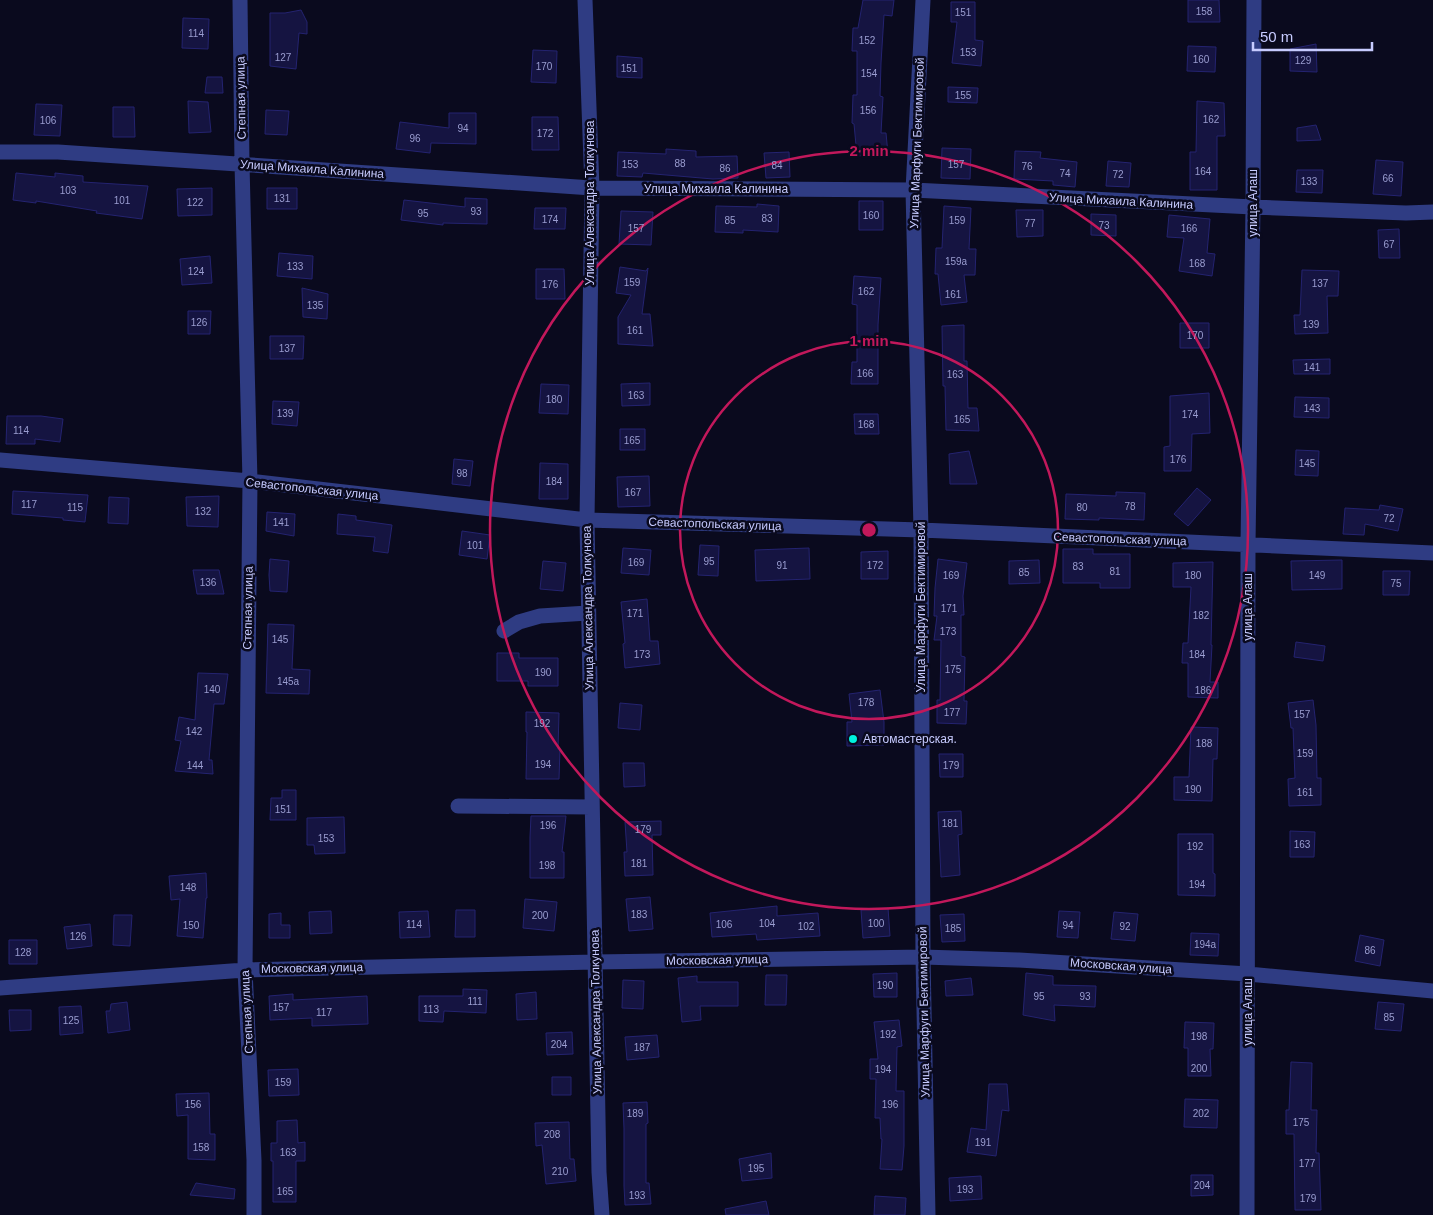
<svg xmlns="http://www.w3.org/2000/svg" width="1433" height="1215" font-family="Arial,sans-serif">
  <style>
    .building { fill: #151441; stroke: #242370 }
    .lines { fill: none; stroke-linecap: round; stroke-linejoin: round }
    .minor { stroke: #2f3c83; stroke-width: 15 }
    .ring { fill: none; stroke: #c2185b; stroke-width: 2.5 }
    .poi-dot { fill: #00f2dd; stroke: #0a0a1e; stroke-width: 2 }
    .labels { text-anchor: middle; stroke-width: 5; stroke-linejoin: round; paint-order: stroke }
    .number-label { font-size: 10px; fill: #9a9dd0 }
    .street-label { font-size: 12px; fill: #c7cbff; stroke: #0a0a1e }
    .poi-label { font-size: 12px; fill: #c7cbff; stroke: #0a0a1e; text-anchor: start }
    .centre { fill: #c2185b; stroke: #0a0a1e; stroke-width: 2.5 }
    .ring-label { font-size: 15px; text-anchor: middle; font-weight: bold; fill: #c2185b; stroke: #0a0a1e; stroke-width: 5; stroke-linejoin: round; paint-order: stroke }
  </style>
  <rect width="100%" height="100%" fill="#0a0a1e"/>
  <path class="building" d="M863,0h31l-2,16 -8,-1 -3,48 -1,33 3,1 -2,36h5l2,21 -31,2 -3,-32 -2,-1 1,-28h4v-44h-5l1,-23h5z
    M1188,0h31l1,22h-32z
    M951,2h24v38l8,1 -2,25 -29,-3 5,-41h-6z
    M301,10l6,12v12l-8,-1 -3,36 -26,-3v-53h15z
    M183,18l26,1 -1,30 -26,-1z
    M1316,44l1,28 -27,-1v-22z
    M1188,46l28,1 -1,25 -28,-1z
    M533,50l24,1 -1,32 -25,-1z
    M617,56l25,2v20l-25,-1z
    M207,77h15l1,16h-18z
    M948,87l30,1 -1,15 -29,-1z
    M188,101l20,1 3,30 -22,1z
    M1197,101l27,2 1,33h-8v54h-27v-38h6z
    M36,104l26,1 -2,31 -26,-1z
    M113,107h21l1,30h-22z
    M266,110l23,1 -2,24 -22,-1z
    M449,113h27v31l-45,-1 -1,10 -34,-4 4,-27 49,6z
    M532,117h26l1,33h-27z
    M1316,125l5,15 -24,1v-13z
    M942,148l29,1 -1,30 -29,-1z
    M666,149l30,2v6l41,-1 1,22 -25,1 -70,-6 -1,4 -25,-1 1,-24 48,2z
    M1015,151l26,1 -1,6 37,4 -2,25 -22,-2v-4l-39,-2z
    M789,152l1,25 -24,1 -2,-25z
    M1376,160l27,2 -2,34 -28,-2z
    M1108,161l23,2 -2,24 -23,-1z
    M1297,170h26l-1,23 -26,-1z
    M16,173l39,4v-4l28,3v6l65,4 -6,33 -46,-6 1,-2 -61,-10v2l-23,-3z
    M212,188v27l-34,1 -1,-27z
    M267,188h30v21h-30z
    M465,198l22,1v25l-44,-1v2l-42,-5 3,-20 61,7z
    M859,201h24v29h-24z
    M757,204l22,2 -1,26 -35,-2v3l-28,-1 1,-26 41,1z
    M944,206l27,2 -2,41h7l-1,26h-11l3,27 -26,3 -3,-31h-3l1,-26h6z
    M535,208h31l-1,21h-31z
    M1016,210h27v26l-26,1z
    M621,211l32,1 -2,33 -32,-1z
    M1091,214l25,1v21l-25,-1z
    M1169,215l41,4 -3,34 8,1 -3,22 -33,-5 5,-33 -17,-1z
    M1399,229l1,29h-21l-1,-28z
    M279,253l34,3 -1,23 -35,-3z
    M210,256l2,27 -30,2 -2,-26z
    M620,267l26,4 2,-3 -6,46h8l3,32 -35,-2v-27l13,-22 -15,-2z
    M536,269h28l1,30h-29z
    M1302,270l37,1 -1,25h-11l1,37 -33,1 -1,-19h6z
    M854,276l27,2 -3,47v59h-27l1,-22h5v-57l-5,-1z
    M302,288l26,6 -1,25 -24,-2z
    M188,311h23l-1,23h-22z
    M1180,323h29v25h-29z
    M964,325v36h3l1,47h9l2,23 -33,-1 -1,-44h-2l-1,-60z
    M270,336h34l-1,23h-33z
    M1330,359v15h-36l-1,-14z
    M650,383v22l-28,1 -1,-22z
    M541,384l28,1 -1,29 -29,-1z
    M1209,393l1,40 -18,1 -1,37h-27v-24l6,-1v-50z
    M1295,397l34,1v20l-35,-1z
    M273,401l26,1 -2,24 -25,-2z
    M854,414h24l1,20h-24z
    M7,416h34l22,3 -3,23 -25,-3v5h-29z
    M620,429h25v21h-25z
    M1296,450l23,1 -1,25 -23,-1z
    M969,451l8,33h-27l-1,-30z
    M454,459l19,2 -3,25 -18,-2z
    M540,463l28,1v35h-29z
    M649,476l1,30 -32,1 -1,-30z
    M1197,488l14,12 -23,26 -14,-12z
    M13,491l75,4 -3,27 -22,-2v-2l-51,-4z
    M1116,492l29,1 -1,27 -45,-2v2l-34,-1 1,-25 50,2z
    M219,496l-1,31 -31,-1 -1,-29z
    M109,497l20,1 -1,26 -20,-1z
    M1380,505l23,4 -5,22 -33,-7 -1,11 -21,-1 2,-26 34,2z
    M267,512l28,2 -1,22 -28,-5z
    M338,514l18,2v4l36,5 -4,28 -15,-2 2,-14 -38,-3z
    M462,531l28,4 -3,24 -28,-4z
    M700,545l19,1 -1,30 -20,-1z
    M623,548l28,2 -2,25 -28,-2z
    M809,548l1,31 -54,2 -1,-31z
    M1063,549h30v5h37v34h-30v-5h-37z
    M888,551v28h-27v-27z
    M270,559l19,2 -2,31 -17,-1 -1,-16z
    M938,559l29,4 -4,33 1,19h-3v41l4,1 -1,44h3l-1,23 -29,-1v-23h3l1,-60h-7l3,-24h-3l1,-28z
    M1039,560l1,23 -31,1v-23z
    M1342,560v29l-50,1 -1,-29z
    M543,561l23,2 -3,28 -23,-2z
    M1213,562l-2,83h1l-2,37h8v16l-30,-1v-34h-6l1,-20h5l3,-56h-18v-24z
    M193,570h26l5,24h-27z
    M1383,571h27l-1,24h-26z
    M647,599l3,42h8l2,23 -35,4 -2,-24 2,-1 -4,-41z
    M268,624l26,1 -2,44 18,1 -1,24 -43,-1z
    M1296,642l29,4 -2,15 -29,-4z
    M497,653h22v5h39v28h-30v-5h-31z
    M198,673l30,1 -4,30h-10l-5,56h3l1,14 -38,-3 6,-30 -6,-1 4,-23 16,3z
    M880,690l4,32v23l-37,1v-24h5l-3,-28z
    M1313,700l3,25 1,53h4v27l-32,1 -1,-27 7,-1 -2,-50h-2l-3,-25z
    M620,703l22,2 -2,25 -22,-2z
    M526,712l33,1 -1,36h2l-1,30h-33l1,-47h-1z
    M1191,727l27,1 -1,31h-4l-1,42 -38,-1v-23h15z
    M939,754h24v23h-23z
    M623,763h21l1,23 -21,1z
    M282,790h14v30h-26l1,-22h11z
    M961,811l1,23 -4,1 2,40 -19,2 -3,-65z
    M531,816h35l-4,36h2v26h-34v-41z
    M344,817l1,36 -30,1 -1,-9h-7v-27z
    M661,821v14h-9l1,40 -28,1 -1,-24h3l-2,-30z
    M1290,831l25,1 -1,25h-24z
    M1178,834h35v39l2,1v22l-37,-1z
    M206,873l1,25h-1l-3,40 -26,-2 3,-37 -9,1 -2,-24z
    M650,897l3,32 -24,2 -3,-32z
    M525,899l32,3 -3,29 -31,-3z
    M777,906v10l41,-3 2,23 -63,4 -1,-6 -44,3 -2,-24z
    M888,908l2,28 -27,2 -2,-28z
    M456,910h19v27h-20z
    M331,911l1,22 -22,1 -1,-22z
    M428,911l2,26 -30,1 -1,-26z
    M1059,911l21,1 -2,26 -21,-1z
    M1114,912l24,2 -3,27 -24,-2z
    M281,913v12h9v13h-21v-24z
    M964,914l1,27 -23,1 -2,-27z
    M114,915h18l-2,31 -17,-1z
    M90,924l2,22 -25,3 -3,-22z
    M1191,933l28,1 -1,22 -28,-1z
    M1360,935l24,5 -4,26 -25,-5z
    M9,940h28v24h-28z
    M897,973v24h-23l-1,-23z
    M1026,973l27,3v9l43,1 -1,21 -41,-2 1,16 -32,-6z
    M766,975h21l-1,30h-21z
    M697,976v6h41v24h-38l1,14 -19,2 -4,-44z
    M971,978l2,17 -27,1 -1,-15z
    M623,980l21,1 -1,28 -21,-1z
    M463,989l24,1 -1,23 -42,-2 -1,11 -24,-1v-25h44z
    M536,992l1,27 -20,1 -1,-26z
    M293,994v6l74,-4 1,28 -56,2v-8l-42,2 -1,-24z
    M127,1002l3,28 -22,3 -2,-22h4l1,-7z
    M1378,1002l26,2 -3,27 -26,-2z
    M81,1006l2,27 -23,2 -1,-28z
    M9,1010h22v20l-21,1z
    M899,1020l3,26 -5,1 -1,44h8v55l-2,24 -22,-1 2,-30h-1l-1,-21h-5l1,-39h-6v-20h8l-4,-37z
    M1185,1022l29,1 -1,26h-3l1,27h-23v-28h-4z
    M572,1032l1,22 -26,1 -1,-22z
    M657,1035l2,22 -32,3 -2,-23z
    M1291,1062l21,1 -1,47h6l-1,43h3l2,57h-26l-1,-76h-8v-24h3z
    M298,1069l1,26 -30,1 -1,-26z
    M552,1077h19v18h-19z
    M989,1084h18l2,27 -7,-1 -6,46 -29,-4 4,-24 15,2z
    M209,1093l1,41h5v26l-27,-1v-44l-11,1 -1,-22z
    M1185,1099l33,1 -1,28 -33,-1z
    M647,1102l1,21 -2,1v59h3l2,21 -26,1 -1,-19v-57l-1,-26z
    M297,1120l1,23 7,-1v19h-9v41h-23v-41h-2v-18h6v-22z
    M569,1122l1,37h4l2,22 -30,3 -4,-39 -6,1 -1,-23z
    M771,1153l1,25 -30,3 -3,-22z
    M1191,1175h22v20l-22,1z
    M981,1176l1,23 -32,2 -1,-23z
    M196,1183l39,6 -1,10 -44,-4z
    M875,1196l31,2 -1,17h-31z
    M766,1201l3,14h-43l-1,-6z"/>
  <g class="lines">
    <path class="minor" d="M240,0l2,164 8,317 -5,489 9,190v55
      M585,0l7,188 -5,332 12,652 3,43
      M923,0l-10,190 8,340 2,427 5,258
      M0,152h58l534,36 321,2 340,17 153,6 27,-1
      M0,460l250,21 337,39 334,10 512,23
      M504,631l15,-9 21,-6 48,-3
      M458,806l134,1
      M0,988l245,-18 349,-8 329,-5 96,3 229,14 185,17
      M1247,1215l1,-671 5,-337 1,-207"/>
  </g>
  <g class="ring">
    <circle cx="869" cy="530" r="189"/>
    <circle cx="869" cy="530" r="379"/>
  </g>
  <circle class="poi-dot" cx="853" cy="739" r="5"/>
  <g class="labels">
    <g class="number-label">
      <text x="1204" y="15">158</text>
      <text x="963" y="16">151</text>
      <text x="196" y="37">114</text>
      <text x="867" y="44">152</text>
      <text x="968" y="56">153</text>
      <text x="283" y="61">127</text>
      <text x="1201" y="63">160</text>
      <text x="1303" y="64">129</text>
      <text x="544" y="70">170</text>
      <text x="629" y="72">151</text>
      <text x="869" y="77">154</text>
      <text x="963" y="99">155</text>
      <text x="868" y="114">156</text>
      <text x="1211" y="123">162</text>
      <text x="48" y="124">106</text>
      <text x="463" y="132">94</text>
      <text x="545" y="137">172</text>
      <text x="415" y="142">96</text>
      <text x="680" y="167">88</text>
      <text x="630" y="168">153</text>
      <text x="956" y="168">157</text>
      <text x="777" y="169">84</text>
      <text x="1027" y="170">76</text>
      <text x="725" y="172">86</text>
      <text x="1203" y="175">164</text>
      <text x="1065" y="177">74</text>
      <text x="1118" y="178">72</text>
      <text x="1388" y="182">66</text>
      <text x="1309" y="185">133</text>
      <text x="68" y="194">103</text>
      <text x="282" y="202">131</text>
      <text x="122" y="204">101</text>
      <text x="195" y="206">122</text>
      <text x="476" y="215">93</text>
      <text x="423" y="217">95</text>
      <text x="871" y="219">160</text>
      <text x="767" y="222">83</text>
      <text x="550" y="223">174</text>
      <text x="730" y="224">85</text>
      <text x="957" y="224">159</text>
      <text x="1030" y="227">77</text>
      <text x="1104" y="229">73</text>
      <text x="636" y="232">157</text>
      <text x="1189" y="232">166</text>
      <text x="1389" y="248">67</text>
      <text x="956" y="265">159а</text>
      <text x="1197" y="267">168</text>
      <text x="295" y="270">133</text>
      <text x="196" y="275">124</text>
      <text x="632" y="286">159</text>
      <text x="1320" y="287">137</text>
      <text x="550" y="288">176</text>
      <text x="866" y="295">162</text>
      <text x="953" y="298">161</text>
      <text x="315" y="309">135</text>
      <text x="199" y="326">126</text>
      <text x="1311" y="328">139</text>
      <text x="635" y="334">161</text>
      <text x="1195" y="339">170</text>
      <text x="287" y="352">137</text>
      <text x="1312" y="371">141</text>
      <text x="865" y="377">166</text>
      <text x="955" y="378">163</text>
      <text x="636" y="399">163</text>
      <text x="554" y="403">180</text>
      <text x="1312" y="412">143</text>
      <text x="285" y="417">139</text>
      <text x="1190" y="418">174</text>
      <text x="962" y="423">165</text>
      <text x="866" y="428">168</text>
      <text x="21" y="434">114</text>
      <text x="632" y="444">165</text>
      <text x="1178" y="463">176</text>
      <text x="1307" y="467">145</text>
      <text x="462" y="477">98</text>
      <text x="554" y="485">184</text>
      <text x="633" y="496">167</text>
      <text x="29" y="508">117</text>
      <text x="1130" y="510">78</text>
      <text x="75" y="511">115</text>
      <text x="1082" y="511">80</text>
      <text x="203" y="515">132</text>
      <text x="1389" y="522">72</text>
      <text x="281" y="526">141</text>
      <text x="475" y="549">101</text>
      <text x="709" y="565">95</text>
      <text x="636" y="566">169</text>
      <text x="782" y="569">91</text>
      <text x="875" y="569">172</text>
      <text x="1078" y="570">83</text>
      <text x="1115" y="575">81</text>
      <text x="1024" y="576">85</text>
      <text x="951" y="579">169</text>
      <text x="1193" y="579">180</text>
      <text x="1317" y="579">149</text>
      <text x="208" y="586">136</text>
      <text x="1396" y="587">75</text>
      <text x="949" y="612">171</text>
      <text x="635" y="617">171</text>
      <text x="1201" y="619">182</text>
      <text x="948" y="635">173</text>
      <text x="280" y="643">145</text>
      <text x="642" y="658">173</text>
      <text x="1197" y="658">184</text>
      <text x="953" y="673">175</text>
      <text x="543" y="676">190</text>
      <text x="288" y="685">145а</text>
      <text x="212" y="693">140</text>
      <text x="1203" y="694">186</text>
      <text x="866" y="706">178</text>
      <text x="952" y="716">177</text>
      <text x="1302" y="718">157</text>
      <text x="542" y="727">192</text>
      <text x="194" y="735">142</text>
      <text x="1204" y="747">188</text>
      <text x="1305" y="757">159</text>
      <text x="543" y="768">194</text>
      <text x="195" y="769">144</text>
      <text x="951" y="769">179</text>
      <text x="1193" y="793">190</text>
      <text x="1305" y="796">161</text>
      <text x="283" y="813">151</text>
      <text x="950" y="827">181</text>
      <text x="548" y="829">196</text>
      <text x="643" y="833">179</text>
      <text x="326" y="842">153</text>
      <text x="1302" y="848">163</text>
      <text x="1195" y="850">192</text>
      <text x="639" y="867">181</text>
      <text x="547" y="869">198</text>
      <text x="1197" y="888">194</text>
      <text x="188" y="891">148</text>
      <text x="639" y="918">183</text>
      <text x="540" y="919">200</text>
      <text x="767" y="927">104</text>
      <text x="876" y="927">100</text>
      <text x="414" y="928">114</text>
      <text x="724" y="928">106</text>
      <text x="191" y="929">150</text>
      <text x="1068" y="929">94</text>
      <text x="806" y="930">102</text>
      <text x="1125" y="930">92</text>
      <text x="953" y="932">185</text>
      <text x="78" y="940">126</text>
      <text x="1205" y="948">194а</text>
      <text x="1370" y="954">86</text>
      <text x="23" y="956">128</text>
      <text x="885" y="989">190</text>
      <text x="1039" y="1000">95</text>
      <text x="1085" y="1000">93</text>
      <text x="475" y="1005">111</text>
      <text x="281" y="1011">157</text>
      <text x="431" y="1013">113</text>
      <text x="324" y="1016">117</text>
      <text x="1389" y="1021">85</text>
      <text x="71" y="1024">125</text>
      <text x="888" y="1038">192</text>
      <text x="1199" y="1040">198</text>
      <text x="559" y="1048">204</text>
      <text x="642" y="1051">187</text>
      <text x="1199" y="1072">200</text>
      <text x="883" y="1073">194</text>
      <text x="283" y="1086">159</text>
      <text x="193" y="1108">156</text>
      <text x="890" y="1108">196</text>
      <text x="635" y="1117">189</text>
      <text x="1201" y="1117">202</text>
      <text x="1301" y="1126">175</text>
      <text x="552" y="1138">208</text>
      <text x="983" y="1146">191</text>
      <text x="201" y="1151">158</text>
      <text x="288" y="1156">163</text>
      <text x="1307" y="1167">177</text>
      <text x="756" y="1172">195</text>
      <text x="560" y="1175">210</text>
      <text x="1202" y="1189">204</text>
      <text x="965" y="1193">193</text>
      <text x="285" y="1195">165</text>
      <text x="637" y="1199">193</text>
      <text x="1308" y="1202">179</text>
    </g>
    <g class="street-label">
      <text transform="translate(241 98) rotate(-91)" y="4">Степная улица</text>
      <text transform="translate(917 143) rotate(-88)" y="4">Улица Марфуги Бектимировой</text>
      <text transform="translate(312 169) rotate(4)" y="4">Улица Михаила Калинина</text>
      <text x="716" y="193">Улица Михаила Калинина</text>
      <text transform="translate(1121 201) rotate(3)" y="4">Улица Михаила Калинина</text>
      <text transform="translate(590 203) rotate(-90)" y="4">Улица Александра Толкунова</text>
      <text transform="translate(1253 203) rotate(-90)" y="4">улица Алаш</text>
      <text transform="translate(312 489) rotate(6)" y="4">Севастопольская улица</text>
      <text transform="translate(715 524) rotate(2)" y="4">Севастопольская улица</text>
      <text transform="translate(1120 539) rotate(2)" y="4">Севастопольская улица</text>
      <text transform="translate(921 607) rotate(-90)" y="4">Улица Марфуги Бектимировой</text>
      <text transform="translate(1248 607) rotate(-90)" y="4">улица Алаш</text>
      <text transform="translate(248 608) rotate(-89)" y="4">Степная улица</text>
      <text transform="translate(588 608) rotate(-91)" y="4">Улица Александра Толкунова</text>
      <text transform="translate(717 960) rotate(-1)" y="4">Московская улица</text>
      <text transform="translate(1121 966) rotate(4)" y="4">Московская улица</text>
      <text transform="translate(312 968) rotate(-1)" y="4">Московская улица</text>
      <text transform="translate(247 1012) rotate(-93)" y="4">Степная улица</text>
      <text transform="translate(596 1012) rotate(-91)" y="4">Улица Александра Толкунова</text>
      <text transform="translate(924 1012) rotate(-91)" y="4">Улица Марфуги Бектимировой</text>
      <text transform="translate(1248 1012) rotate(-90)" y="4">улица Алаш</text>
    </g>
    <g class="poi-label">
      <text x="863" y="743">Автомастерская.</text>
    </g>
  </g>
  <circle cx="869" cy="530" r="8" class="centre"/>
  <g class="ring-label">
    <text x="869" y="156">2 min</text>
    <text x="869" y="346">1 min</text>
  </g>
  <path d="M1253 42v8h119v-8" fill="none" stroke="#c7cbff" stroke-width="2.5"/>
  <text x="1260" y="42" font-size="15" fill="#c7cbff" stroke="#0a0a1e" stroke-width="4" paint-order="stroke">50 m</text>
</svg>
